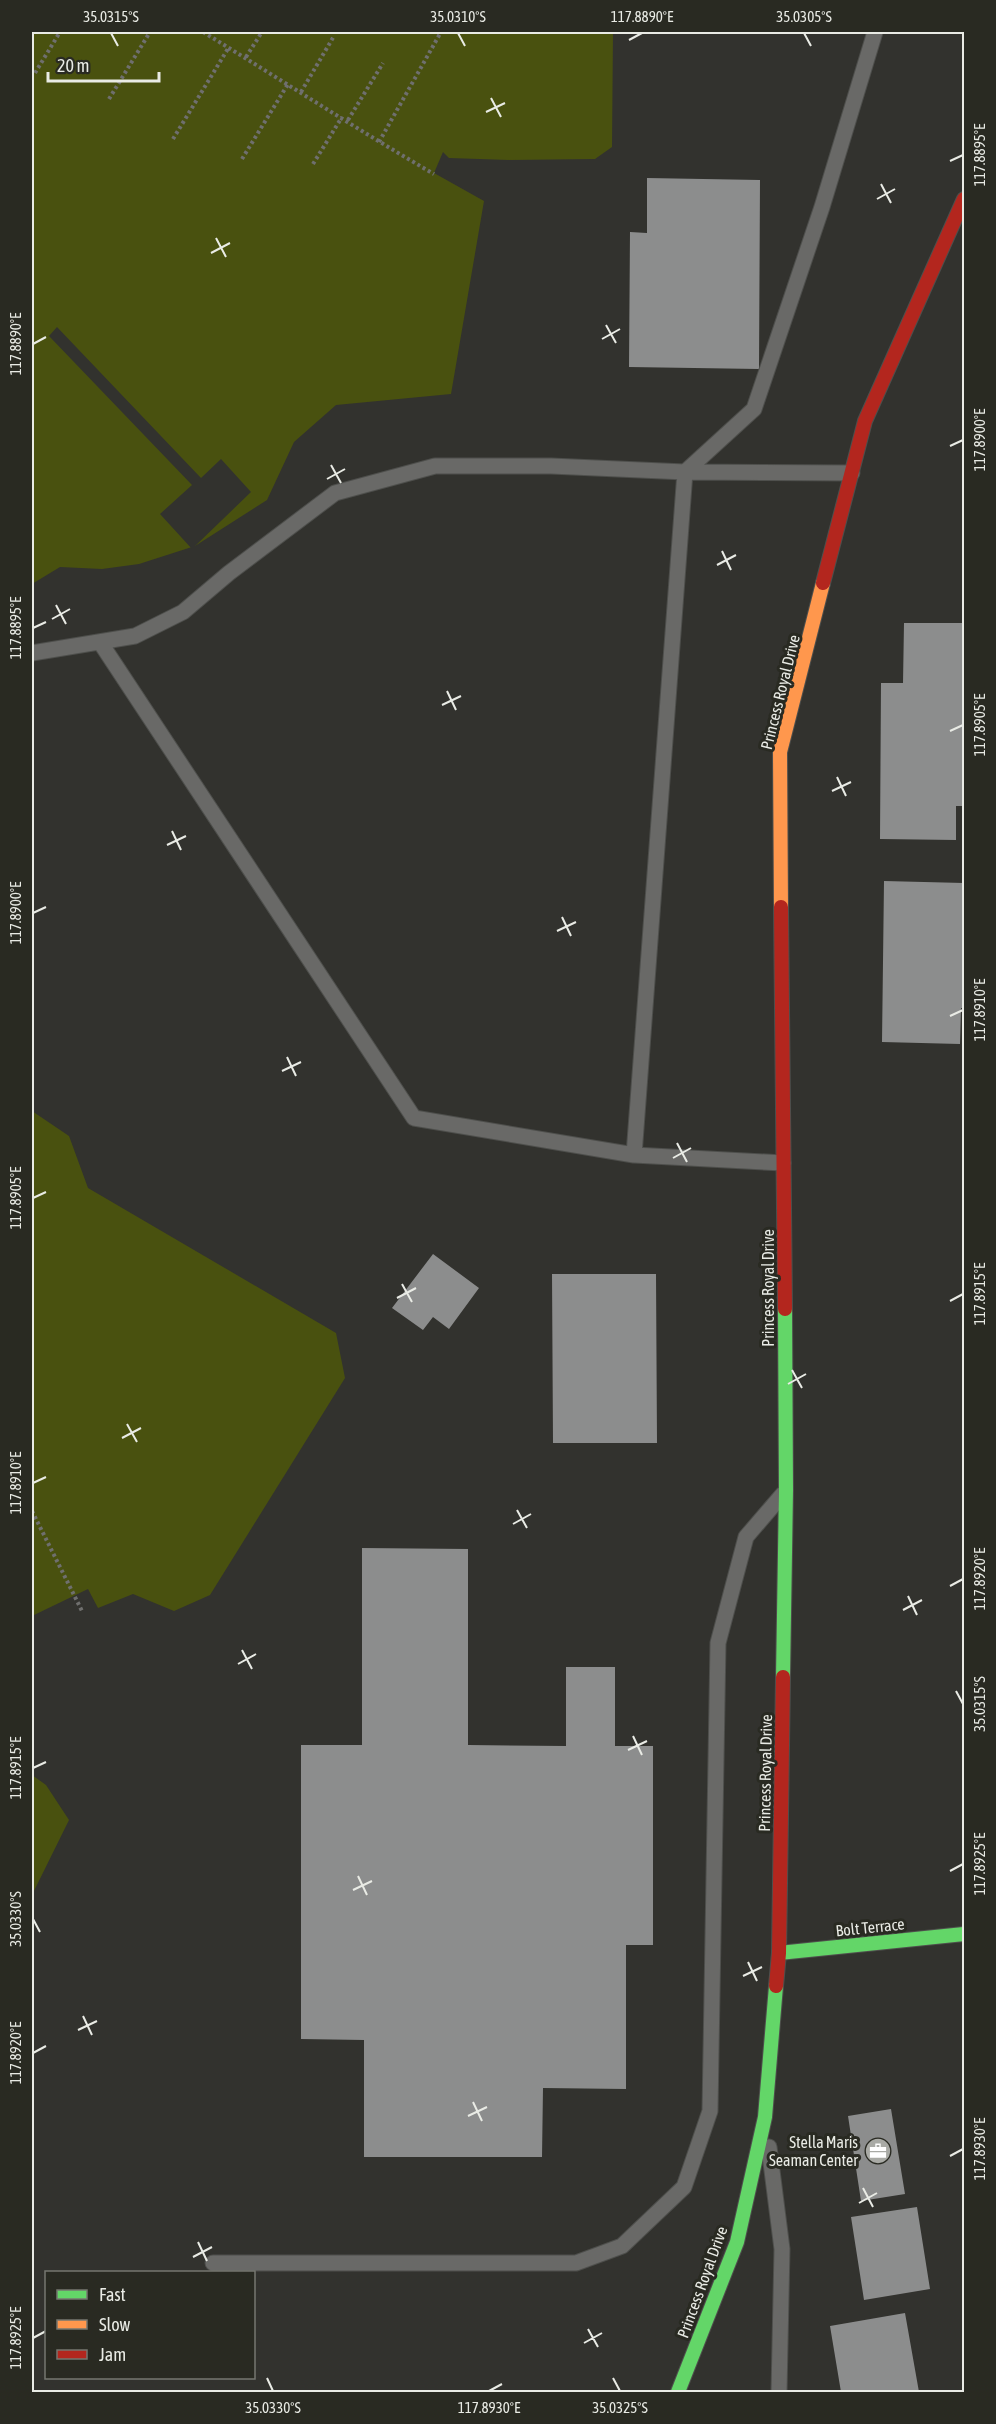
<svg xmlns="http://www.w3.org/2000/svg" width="996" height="2424" font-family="'Asap Condensed',sans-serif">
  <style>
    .water { fill: #49510f }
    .pier { fill: #32322e }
    .building { fill: #8c8d8d }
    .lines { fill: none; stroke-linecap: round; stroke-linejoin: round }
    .lane-casing { stroke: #4e4f4c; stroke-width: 17 }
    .fast-casing { stroke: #4e4f4c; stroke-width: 16 }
    .slow-casing { stroke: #4e4f4c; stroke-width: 16 }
    .jam-casing { stroke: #4e4f4c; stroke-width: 16 }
    .path { stroke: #6f6f6e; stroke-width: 4; stroke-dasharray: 3 3; stroke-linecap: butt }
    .lane { stroke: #696967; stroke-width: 15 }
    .fast { stroke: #63d668; stroke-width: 14 }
    .slow { stroke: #ff974d; stroke-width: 14 }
    .jam { stroke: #b3261e; stroke-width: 14 }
    .ticks { fill: none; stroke: #e9ebe5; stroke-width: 2 }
    .labels { text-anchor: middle; stroke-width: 6; stroke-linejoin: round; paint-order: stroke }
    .street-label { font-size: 16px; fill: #e9ebe5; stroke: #292a22 }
    .poi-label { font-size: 16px; fill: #e9ebe5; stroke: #292a22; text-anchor: end }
    .neatline { fill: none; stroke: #e9ebe5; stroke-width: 2 }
    .ticks-label { font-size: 15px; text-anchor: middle; fill: #e9ebe5 }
  </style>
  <rect width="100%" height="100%" fill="#32322e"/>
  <path class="water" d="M32,32h581l-1,115 -17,12 -86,1 -60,-2 -6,-6 -9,21 50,28 -33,193 -115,11 -42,37 -27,58 -72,46 -56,18 -37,5 -42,-2 -28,17z
    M32,1111l37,25 19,52 248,145 9,45 -135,217 -36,16 -41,-17 -35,14 -10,-19 -56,27z
    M32,1775l14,10 23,35 -37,75z"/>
  <path class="pier" d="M57,327l144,151 20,-19 30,33 -59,57 -32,-35 32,-29 -143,-149z"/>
  <path class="building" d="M647,178l113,2 -1,189 -130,-2 1,-135 17,1z
    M904,623h60v183h-8v34l-76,-1 1,-156h22z
    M884,881l80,2v125h-3l-1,36 -78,-2z
    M433,1254l46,34 -30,41 -16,-12 -10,13 -31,-22z
    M552,1274h104l1,169h-104z
    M362,1548l106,1v196l98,1v-79h49v79h38v199h-27v144l-83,-1 -1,69h-178v-117l-63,-1v-294h61z
    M891,2109l14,85 -44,7 -13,-85z
    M917,2207l13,82 -66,11 -13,-83z
    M905,2313l14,79h-78l-11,-66z"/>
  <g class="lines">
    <g class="lane-casing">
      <path id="lane" d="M100,642l314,476 220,37 149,8
        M32,653l103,-17 48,-24 46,-39 106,-80 100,-27h116l134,6 69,-63 68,-202 53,-175
        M634,1155l51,-683 167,1
        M769,2147l13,102 -3,143
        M213,2263h363l46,-17 62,-59 26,-76 8,-468 28,-106 37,-43"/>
    </g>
    <g class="fast-casing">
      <path id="fast" d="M783,1677l3,-187 -1,-181
        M779,1953l185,-19
        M678,2392l59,-150 28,-125 11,-131"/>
    </g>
    <g class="slow-casing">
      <path id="slow" d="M781,907l-1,-155 43,-169"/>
    </g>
    <g class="jam-casing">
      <path id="jam" d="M823,583l42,-162 99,-222
        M781,907l4,402
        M776,1986l3,-33 4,-276"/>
    </g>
    <path class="path" d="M203,32c77,47 153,97 231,142
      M246,57l16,-25
      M35,73l25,-41
      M301,92l33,-56
      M109,99l41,-67
      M348,120l35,-57
      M173,139l56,-92
      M379,142l62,-110
      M242,159l46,-75
      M313,164l29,-47
      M32,1511l50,100"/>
    <use href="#lane" class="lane"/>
    <use href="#fast" class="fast"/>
    <use href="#slow" class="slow"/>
    <use href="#jam" class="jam"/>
  </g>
  <path class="ticks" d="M111,33l7,13M458,33l7,13M804,33l7,13M629,40l13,-7M491,98l10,19M486,112l19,-9M950,161l13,-6M881,184l10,19M877,199l18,-10M216,238l10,19M211,253l19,-10M606,325l10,18M602,339l18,-10M33,344l13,-7M950,446l13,-6M331,465l10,18M327,479l18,-10M722,551l9,19M717,565l19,-10M56,605l10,19M52,619l18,-10M33,628l13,-6M447,691l9,19M442,705l19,-9M950,731l13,-6M837,777l9,19M832,791l19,-9M172,831l9,19M167,845l19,-9M33,913l13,-6M562,917l9,19M557,931l19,-9M950,1016l13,-6M287,1057l9,19M282,1071l19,-9M677,1143l10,19M673,1158l18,-10M33,1198l13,-6M402,1284l10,18M397,1298l19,-10M950,1301l13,-7M792,1370l10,18M788,1384l18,-10M127,1424l10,18M122,1438l19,-10M33,1483l13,-6M517,1510l10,18M513,1524l18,-10M950,1586l13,-7M908,1596l9,19M903,1610l19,-10M242,1650l10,19M238,1664l18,-10M956,1691l7,13M633,1736l9,19M628,1750l19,-9M33,1768l13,-6M950,1871l13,-7M358,1876l9,19M353,1890l19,-9M33,1919l7,13M748,1962l9,19M743,1976l19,-9M83,2016l9,19M78,2030l19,-9M33,2053l13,-7M473,2102l9,19M468,2116l19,-9M950,2156l13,-7M863,2188l10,19M859,2203l18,-10M198,2242l9,19M193,2257l19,-10M588,2329l10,18M33,2338l13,-7M584,2343l18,-10M267,2378l6,13M613,2378l7,13M489,2391l13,-7"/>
  <defs>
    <g id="office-disc" transform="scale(1.35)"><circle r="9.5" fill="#a9aaa5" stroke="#292a22"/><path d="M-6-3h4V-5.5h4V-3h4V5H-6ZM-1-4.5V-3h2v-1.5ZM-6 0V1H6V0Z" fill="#fff"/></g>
  </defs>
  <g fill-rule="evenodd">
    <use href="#office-disc" x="878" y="2151"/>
  </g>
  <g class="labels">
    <g class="street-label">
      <text transform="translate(780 692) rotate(-76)" y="6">Princess Royal Drive</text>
      <text transform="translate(768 1288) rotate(-90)" y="6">Princess Royal Drive</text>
      <text transform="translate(765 1773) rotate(-89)" y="6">Princess Royal Drive</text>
      <text transform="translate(870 1927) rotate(-6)" y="6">Bolt Terrace</text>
      <text transform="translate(702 2282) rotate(-70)" y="6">Princess Royal Drive</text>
    </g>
    <g class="poi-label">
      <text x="858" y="2148">Stella Maris<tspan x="858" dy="18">Seaman Center</tspan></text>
    </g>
  </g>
  <rect width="996" height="2424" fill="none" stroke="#292a22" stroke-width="66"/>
  <rect x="45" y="2271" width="210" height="108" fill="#292a22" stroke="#767770" stroke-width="1.5"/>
  <rect x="57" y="2290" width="30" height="9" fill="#63d668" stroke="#767770" stroke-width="1.5"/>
  <text x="99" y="2301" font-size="18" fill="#e9ebe5">Fast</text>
  <rect x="57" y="2320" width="30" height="9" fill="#ff974d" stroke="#767770" stroke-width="1.5"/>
  <text x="99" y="2331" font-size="18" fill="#e9ebe5">Slow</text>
  <rect x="57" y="2350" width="30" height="9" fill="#b3261e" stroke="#767770" stroke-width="1.5"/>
  <text x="99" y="2361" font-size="18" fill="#e9ebe5">Jam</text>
  <path d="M48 72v9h111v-9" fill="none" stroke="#e9ebe5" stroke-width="3"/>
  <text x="57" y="72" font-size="18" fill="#e9ebe5" stroke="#292a22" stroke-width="4.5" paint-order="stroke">20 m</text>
  <rect x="33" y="33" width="930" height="2358" class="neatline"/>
  <g class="ticks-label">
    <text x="111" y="22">35.0315°S</text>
    <text x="458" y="22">35.0310°S</text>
    <text x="642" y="22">117.8890°E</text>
    <text x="804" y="22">35.0305°S</text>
    <text transform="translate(980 155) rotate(-90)" y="5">117.8895°E</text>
    <text transform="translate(16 344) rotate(-90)" y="5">117.8890°E</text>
    <text transform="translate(980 440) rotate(-90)" y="5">117.8900°E</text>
    <text transform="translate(16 628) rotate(-90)" y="5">117.8895°E</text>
    <text transform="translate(980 725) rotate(-90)" y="5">117.8905°E</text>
    <text transform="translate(16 913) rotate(-90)" y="5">117.8900°E</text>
    <text transform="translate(980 1010) rotate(-90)" y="5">117.8910°E</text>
    <text transform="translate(16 1198) rotate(-90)" y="5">117.8905°E</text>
    <text transform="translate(980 1294) rotate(-90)" y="5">117.8915°E</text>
    <text transform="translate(16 1483) rotate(-90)" y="5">117.8910°E</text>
    <text transform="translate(980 1579) rotate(-90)" y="5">117.8920°E</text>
    <text transform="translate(980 1704) rotate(-90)" y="5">35.0315°S</text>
    <text transform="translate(16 1768) rotate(-90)" y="5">117.8915°E</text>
    <text transform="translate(980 1864) rotate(-90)" y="5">117.8925°E</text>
    <text transform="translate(16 1919) rotate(-90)" y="5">35.0330°S</text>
    <text transform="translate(16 2053) rotate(-90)" y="5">117.8920°E</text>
    <text transform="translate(980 2149) rotate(-90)" y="5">117.8930°E</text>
    <text transform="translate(16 2338) rotate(-90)" y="5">117.8925°E</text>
    <text x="273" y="2413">35.0330°S</text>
    <text x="489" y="2413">117.8930°E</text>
    <text x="620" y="2413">35.0325°S</text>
  </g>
</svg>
